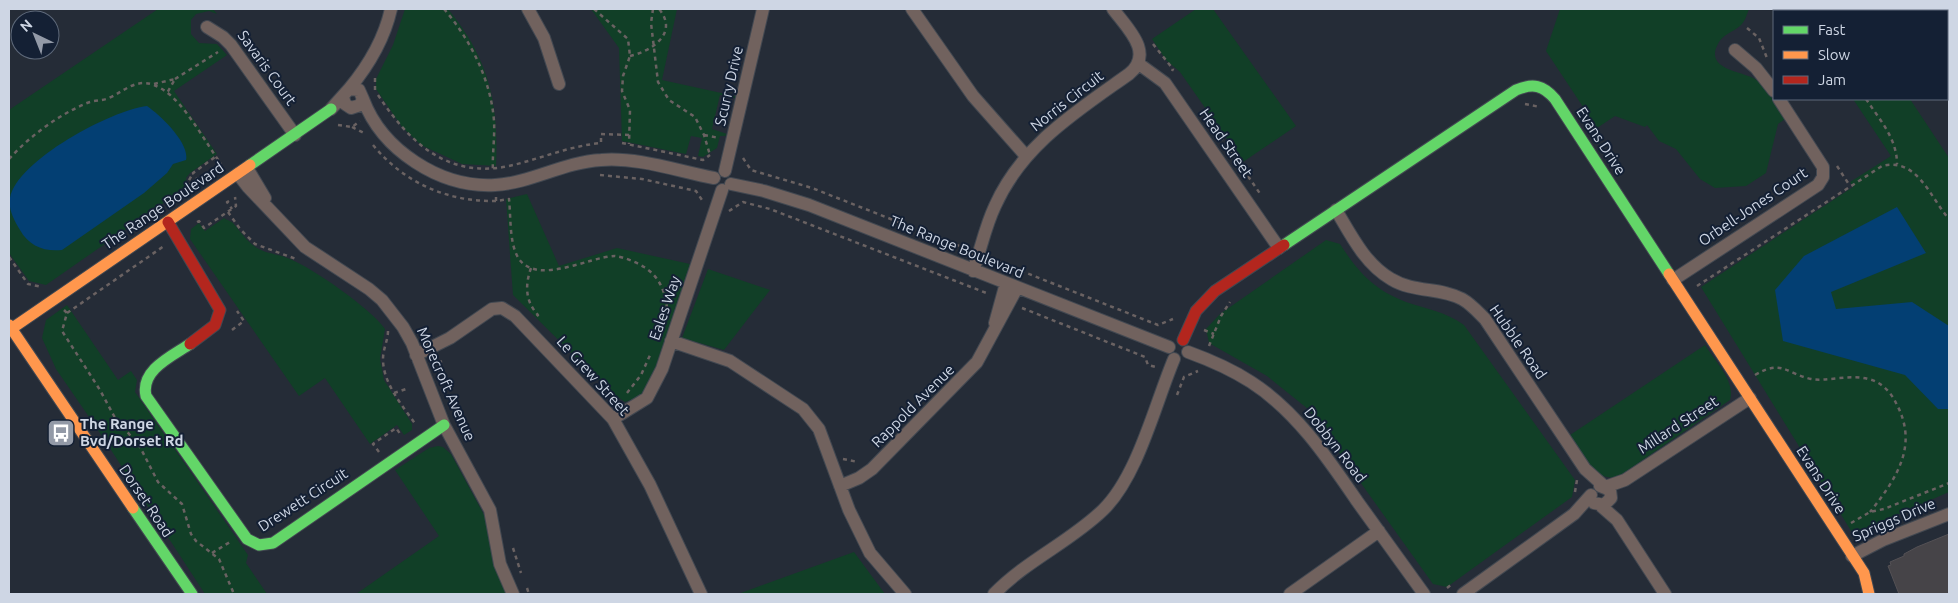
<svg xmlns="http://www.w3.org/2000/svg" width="1958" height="603" font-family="Ubuntu,sans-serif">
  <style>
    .green { fill: #113f27 }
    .water { fill: #033f73 }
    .building { fill: #464448; stroke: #545155 }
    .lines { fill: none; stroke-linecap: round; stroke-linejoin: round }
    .street-casing { stroke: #424851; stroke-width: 14 }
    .fast-casing { stroke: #424851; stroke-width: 13 }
    .slow-casing { stroke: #424851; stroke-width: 13 }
    .jam-casing { stroke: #424851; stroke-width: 13 }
    .path { stroke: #6a6262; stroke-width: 2.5; stroke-dasharray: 4 4; stroke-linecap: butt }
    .street { stroke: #71625e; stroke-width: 12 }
    .fast { stroke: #63d668; stroke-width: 11 }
    .slow { stroke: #ff974d; stroke-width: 11 }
    .jam { stroke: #b3261e; stroke-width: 11 }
    .labels { text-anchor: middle; stroke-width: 4; stroke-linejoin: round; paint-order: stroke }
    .street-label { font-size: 15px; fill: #ced6e4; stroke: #142034 }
    .poi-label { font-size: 15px; font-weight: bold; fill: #ced6e4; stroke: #142034; text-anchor: start }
  </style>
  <rect width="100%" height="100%" fill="#252c37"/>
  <path class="green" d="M158,9h55l4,5 -8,-3 -13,3 -5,6v14l8,9 18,1 10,11 -53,36 43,63 -27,19 -4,5 2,8 -142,99 -17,-4 -20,-28v-143z
    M405,9h43c41,50 51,94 48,157l-34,-2 -41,-19 -19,-18 -26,-38v-10l17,-34z
    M591,9h86l-15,71 73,16v2l-15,-3 -8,34 15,5 -2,2h-5l-3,12 -14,9 -5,-1 4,-18 -11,-2 -5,18 -64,-13 -3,-93z
    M1196,9h17l83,117 -53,36 -63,-90 -14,-12 -14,-21z
    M1560,9h189c-2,5 -4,13 -9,17 -7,6 -16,8 -21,16 -17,28 24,29 36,37 13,8 21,27 30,40l-7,5 -12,49 -20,13 -31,2 -15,-9 -24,-30 -17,-8 -12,-16 -2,2 -30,-11 -18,12 -51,-77z
    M1853,99h57l39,59v334l-96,42 -152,-247 152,-100 -3,-5 41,-26z
    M527,194l32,72 58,-18 73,16 -40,120 -11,13 -14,5 -13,-9 -99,-98 -7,-96z
    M224,218c4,3 6,2 9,5 8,9 13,18 24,25 10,6 22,6 33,11 24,10 80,49 95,70l-5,30 4,21 28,44v6l-8,5 -7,-10 -27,19 -45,-66 -26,18 -109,-157 1,-10 8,-6 6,8z
    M1326,240l14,4c19,29 33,45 66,58 21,7 40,10 58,23l111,155 -3,17 -125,90 -14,-3 -125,-175 -41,-33 -58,-33 -3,-14 14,-15z
    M708,269l62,21 -46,60 -42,-12z
    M67,305l51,75 13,-9 6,9 -2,12 113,163 -2,8 21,31h-62l-109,-167 -40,-58 -14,-31 4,-18z
    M1705,345c10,16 31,37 25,55l-112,77c-25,5 -36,-24 -48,-42z
    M438,446l5,1 8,7 38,70 20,70h-153l83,-58 -44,-66 34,-22z
    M854,552l31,42h-147z"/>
  <path class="water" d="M147,106c13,9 43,37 39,54l-13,4 -6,9 -23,20 -82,57c-18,2 -33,-4 -42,-20 -6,-10 -12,-21 -10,-32 7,-38 102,-88 137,-92z
    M1897,207l29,46 -95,39 5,17 76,-7 37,24v83h-11l-33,-34 -122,-34 -8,-51 29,-34z"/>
  <path class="building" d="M1949,534v60h-50l-11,-28 3,-1 -1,-3 14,-6v-2l13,-7z"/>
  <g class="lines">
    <g class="street-casing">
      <path id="street" d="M528,9l16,29 15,46
        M912,9l61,87 53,60
        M207,27l16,10 8,8 64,90
        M1735,50l21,18 18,23
        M1139,64l26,19 114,165
        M349,89c20,-24 35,-49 42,-80
        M363,99c19,51 77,89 132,86 36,-2 69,-23 106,-25 38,-3 76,11 113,18
        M331,109l18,-20 10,1 4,9 -3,6 -9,3 -6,-4 -2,-7
        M247,168l18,30
        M725,171l38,-162
        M238,174l10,13 57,60 64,42 13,11 21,27 9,16 32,82 46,85 10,54 13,30
        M731,184l33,7 45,14 360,142
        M1336,210c15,25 29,54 55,69 23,14 49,8 71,20 9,5 15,12 23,20l100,150 19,17
        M973,271c8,-22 12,-44 22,-65 27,-61 82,-95 134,-132 26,-21 -2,-46 -16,-65
        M1673,280l145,-95 5,-8v-10l-44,-68
        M995,323l11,-40
        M671,341l59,20 73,48 16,20 30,81 21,43 35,41
        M1188,352c22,8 43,17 63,30 45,29 76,75 106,119 22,31 45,62 67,93
        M416,355l34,-17 42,-29 10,-1 13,8 98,103 37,66 51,109
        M613,419l34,-21 15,-29 60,-179
        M840,486l19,-8 13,-9 105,-107 40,-74
        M1605,487l20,-7 125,-82
        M1594,503l10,2 7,-7 -1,-8 -10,-4
        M1601,506l16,14 48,74
        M1852,556l31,-16 66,-26
        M994,594c33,-34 76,-52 109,-84 35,-34 52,-106 71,-151
        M1290,594l89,-63
        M1463,594l111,-80 17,-19"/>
    </g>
    <g class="fast-casing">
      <path id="fast" d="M250,165l81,-56
        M1284,245l232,-155c17,-7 27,-5 39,9l114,175
        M190,344c-18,12 -50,26 -44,52l101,143 12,6 14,-2 171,-118
        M133,508l59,86"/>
    </g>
    <g class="slow-casing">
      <path id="slow" d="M1669,274l195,299 5,21
        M9,325l124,183
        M11,329l239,-164"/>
    </g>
    <g class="jam-casing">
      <path id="jam" d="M168,222l52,88 -5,15 -25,19
        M1183,340l13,-29 19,-20 69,-46"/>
    </g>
    <path class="path" d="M444,9c26,30 47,71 50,112 1,17 -2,34 -1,51
      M594,9l34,30 2,17 -7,20 -1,15 8,19 -1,34
      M653,9l-2,14 7,59 11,18 26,17 9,18 6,20
      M1810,9l2,2
      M1747,28l12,10 8,20
      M1153,44l20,25 -1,2
      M630,56c22,-5 49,-23 29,-47
      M175,79l43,-27
      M154,84l21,-5 -8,14
      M375,90v-12
      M378,95c31,47 69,84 131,71 31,-7 60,-20 92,-23v-9l28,1
      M1866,99c13,20 31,39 31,65
      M1525,104l15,3
      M1207,117l54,78
      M338,125l14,2 8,-6
      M352,127l12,6
      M704,135l15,3
      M622,143l81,17 7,-5
      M373,145c31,38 75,57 123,56
      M743,158l8,12 61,18 155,61
      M9,159c21,-23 49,-44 78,-56 7,-3 15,-2 22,-5 19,-9 30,-23 53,-9 23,14 43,53 59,75
      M1837,166l13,20
      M600,175l42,4 54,12 8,12
      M198,181l-5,-8 22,-16
      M191,187l-3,-5 5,-9
      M496,197v4l13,-2c2,18 0,45 10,60 19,27 72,-3 96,-3 9,1 21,6 29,11 15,9 21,24 23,41
      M229,201l-2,1 5,7
      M729,211l14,-9 27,7 219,85
      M228,212l12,17 15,15 41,15
      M197,222l2,-1 5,7 32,-22 -1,-9
      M9,257l19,27 14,3
      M991,259l167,66 15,-6
      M531,268c-6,17 -6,33 7,47l-4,4
      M1697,286l185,-120c35,-9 48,31 67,53
      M1022,308l123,49 3,8 8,2
      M64,310l3,3 -5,18 38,59 14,26 26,31 18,35 24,22 9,30 5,7 23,18 15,35
      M67,313l97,-67
      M232,330l12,-9 -7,-10
      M1204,330l10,4
      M388,331c0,9 -5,18 -5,28 0,25 20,47 33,66
      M1209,346l12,-30 9,-14
      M438,372l3,-10 -1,-4
      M1755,375c27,-16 30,-2 56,4 15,3 38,-5 57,0 12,2 23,13 28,24 23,42 1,75 -26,109
      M394,393l12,-4
      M627,393l14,-18 10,-22
      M1177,395l7,-18 14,-6
      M379,452l-6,-8 23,-16 5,7
      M843,459l15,3
      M1575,492l2,-12
      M1851,523l19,-11 14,-3 65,-26
      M513,548l8,25
      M212,553l18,-11
      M527,588l2,6
      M1447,588l5,-4"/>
    <use href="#street" class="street"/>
    <use href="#fast" class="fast"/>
    <use href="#slow" class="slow"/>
    <use href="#jam" class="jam"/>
  </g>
  <defs>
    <g id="bus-square" transform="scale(1.4375)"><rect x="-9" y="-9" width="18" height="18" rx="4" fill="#939aa7" stroke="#142034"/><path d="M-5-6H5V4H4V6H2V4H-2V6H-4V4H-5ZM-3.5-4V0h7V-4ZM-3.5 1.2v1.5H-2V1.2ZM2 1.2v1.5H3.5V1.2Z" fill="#fff"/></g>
  </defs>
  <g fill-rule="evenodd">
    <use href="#bus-square" x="61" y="433"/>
  </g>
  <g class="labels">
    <g class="street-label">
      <text transform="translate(267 68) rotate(54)" y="5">Savaris Court</text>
      <text transform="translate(729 86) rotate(-77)" y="5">Scurry Drive</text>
      <text transform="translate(1067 101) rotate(-38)" y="5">Norris Circuit</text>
      <text transform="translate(1601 141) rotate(57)" y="5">Evans Drive</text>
      <text transform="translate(1226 143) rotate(55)" y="5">Head Street</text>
      <text transform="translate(163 206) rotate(-34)" y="5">The Range Boulevard</text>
      <text transform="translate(1753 207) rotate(-34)" y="5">Orbell-Jones Court</text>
      <text transform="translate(957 247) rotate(22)" y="5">The Range Boulevard</text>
      <text transform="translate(665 308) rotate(-71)" y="5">Eales Way</text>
      <text transform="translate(1518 342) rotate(55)" y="5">Hubble Road</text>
      <text transform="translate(593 376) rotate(48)" y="5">Le Grew Street</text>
      <text transform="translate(446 384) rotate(66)" y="5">Morecroft Avenue</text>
      <text transform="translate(913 406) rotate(-45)" y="5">Rappold Avenue</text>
      <text transform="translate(1678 425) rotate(-33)" y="5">Millard Street</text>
      <text transform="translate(1335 445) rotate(52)" y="5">Dobbyn Road</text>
      <text transform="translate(1821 480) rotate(57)" y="5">Evans Drive</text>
      <text transform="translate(303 500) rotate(-33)" y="5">Drewett Circuit</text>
      <text transform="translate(146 501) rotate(56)" y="5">Dorset Road</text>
      <text transform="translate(1894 520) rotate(-23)" y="5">Spriggs Drive</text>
    </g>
    <g class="poi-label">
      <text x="80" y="429">The Range<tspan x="80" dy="17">Bvd/Dorset Rd</tspan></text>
    </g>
  </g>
  <rect width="1958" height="603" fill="none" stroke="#ced6e4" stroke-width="20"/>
  <rect x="1773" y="10" width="175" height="90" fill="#142034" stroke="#5e697a"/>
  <rect x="1783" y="26" width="25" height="8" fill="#63d668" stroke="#5e697a"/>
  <text x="1818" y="35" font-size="15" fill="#ced6e4">Fast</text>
  <rect x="1783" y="51" width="25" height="8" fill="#ff974d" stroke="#5e697a"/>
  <text x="1818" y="60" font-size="15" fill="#ced6e4">Slow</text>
  <rect x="1783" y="76" width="25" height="8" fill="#b3261e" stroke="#5e697a"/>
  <text x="1818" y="85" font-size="15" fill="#ced6e4">Jam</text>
  <g transform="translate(35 35) rotate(317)"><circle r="24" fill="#142034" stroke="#5e697a"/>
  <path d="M0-4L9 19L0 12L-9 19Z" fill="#939aa7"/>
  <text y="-8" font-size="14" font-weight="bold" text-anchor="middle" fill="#ced6e4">N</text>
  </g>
</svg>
